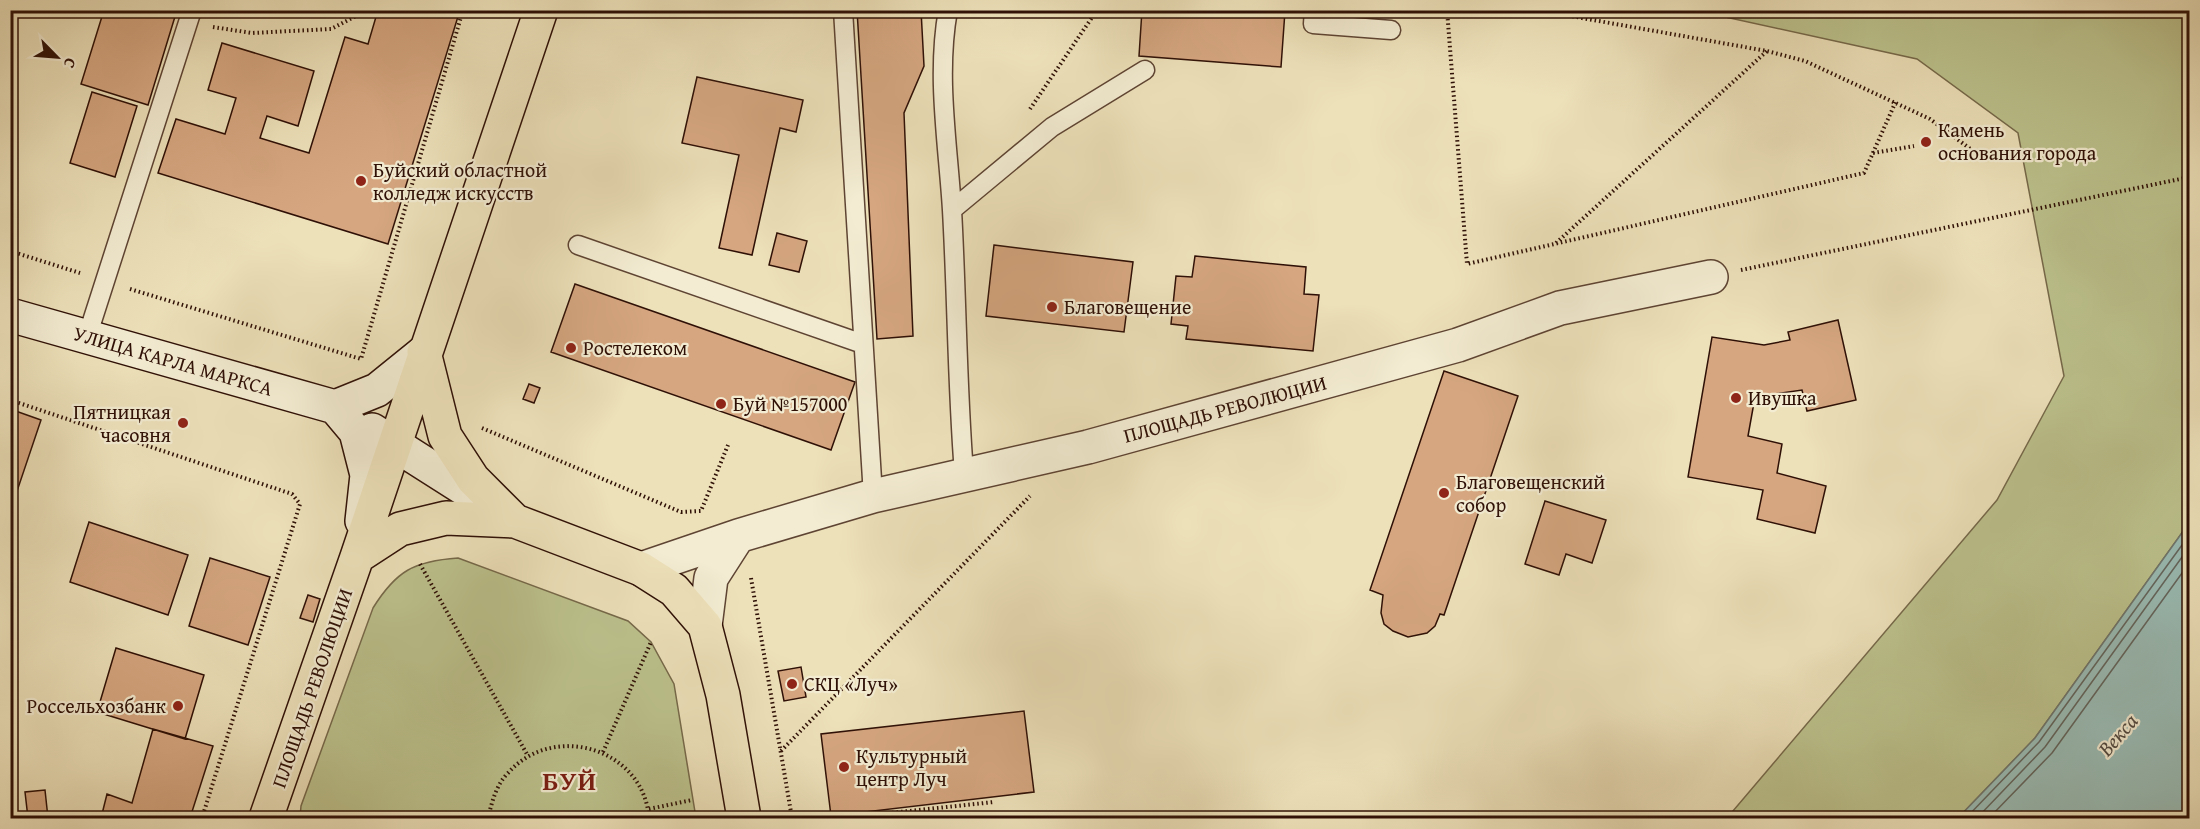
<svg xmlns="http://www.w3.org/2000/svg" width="2200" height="829" font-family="'Gentium Book Plus',serif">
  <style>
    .green { fill: #bcc28d; stroke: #76694a; stroke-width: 1.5 }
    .water { fill: #9abcb5; stroke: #6f776f; stroke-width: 1.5 }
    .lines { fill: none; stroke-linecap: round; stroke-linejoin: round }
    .shore { stroke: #64665e; stroke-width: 1.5 }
    .building { fill: #d5a680; stroke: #2f1006; stroke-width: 1.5 }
    .lane-casing { stroke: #5e4433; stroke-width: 21 }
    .street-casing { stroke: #5e4433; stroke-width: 36 }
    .secondary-casing { stroke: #2f1006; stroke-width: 36 }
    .primary-casing { stroke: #2f1006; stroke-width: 36 }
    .path { stroke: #2f1006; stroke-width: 4; stroke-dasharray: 1.5 3; stroke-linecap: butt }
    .lane { stroke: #f3ecd2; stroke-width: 18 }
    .street { stroke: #f3ecd2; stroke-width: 33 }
    .secondary { stroke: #f3ecd2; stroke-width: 33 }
    .primary { stroke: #ede1ba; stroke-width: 33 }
    .poi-dot { fill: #8f2418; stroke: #f3ecd2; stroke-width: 2 }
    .labels { text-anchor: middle; stroke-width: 4.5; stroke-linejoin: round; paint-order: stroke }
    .poi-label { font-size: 20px; fill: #2f1006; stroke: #f3ecd2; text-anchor: start }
    .street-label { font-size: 20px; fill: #2f1006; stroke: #f3ecd2 }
    .water-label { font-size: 21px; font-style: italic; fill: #544c43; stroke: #f3ecd2 }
    .district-label { font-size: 26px; font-weight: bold; letter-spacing: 1.5px; fill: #7a1f14; stroke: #f3ecd2 }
  </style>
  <rect width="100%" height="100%" fill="#ede1ba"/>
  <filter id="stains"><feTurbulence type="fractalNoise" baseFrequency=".00333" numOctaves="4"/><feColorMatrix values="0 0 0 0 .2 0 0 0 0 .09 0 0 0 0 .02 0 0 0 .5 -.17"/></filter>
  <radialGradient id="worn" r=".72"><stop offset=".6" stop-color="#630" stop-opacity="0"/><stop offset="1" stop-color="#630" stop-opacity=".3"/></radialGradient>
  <path class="green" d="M1698,11h491v512l-154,215 -77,80h-231l270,-318 67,-124 -46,-243 -101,-74z
    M458,558l170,63 23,21 23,42 22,134h-396l1,-12 72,-198c23,-37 41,-47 85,-50z"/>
  <path class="water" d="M2189,523v295h-231l77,-80z"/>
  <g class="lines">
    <path class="shore" d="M1966,818l73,-76 151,-208
      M1977,818l68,-71 145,-201
      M1989,818l63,-65 138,-191"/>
  </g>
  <path class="building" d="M104,10h73l-29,95 -67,-21z
    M378,10h82l-72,234 -230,-71 18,-54 49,15 11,-36 -28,-8 14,-47 92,28 -16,55 -31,-10 -7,22 49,15 36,-116 23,7z
    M857,10h64l3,56 -20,47 9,223 -36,3z
    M1142,10l143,1 -4,56 -142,-11z
    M697,77l106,23 -7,32 -16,-4 -28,127 -33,-7 20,-93 -57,-12z
    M92,92l45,14 -22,71 -45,-14z
    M777,233l30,8 -8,31 -30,-7z
    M994,245l139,17 -9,70 -138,-16z
    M1195,256l111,11 -2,27 15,1 -6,56 -127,-12 2,-13 -17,-2 5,-48 16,1z
    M575,284l280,98 -24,68 -280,-98z
    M1838,320l18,80 -49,11 -5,-21 -47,7 -7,39 34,8 -5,29 49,13 -11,47 -58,-14 6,-29 -75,-13 24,-140 52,8 26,-5 -2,-8z
    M1444,371l74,25 -74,219 -4,-1 -5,12 -8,7 -19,4 -15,-6 -9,-7 -3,-11 2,-18 -13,-5z
    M529,384l11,4 -6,15 -11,-4z
    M10,409l31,11 -29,86 -2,-1z
    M1545,501l61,19 -14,43 -26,-9 -7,21 -34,-11z
    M89,522l99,33 -20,60 -98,-33z
    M210,558l60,19 -22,68 -59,-19z
    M308,595l12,4 -7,23 -13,-4z
    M116,648l88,27 -19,64 -88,-27z
    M801,667l5,30 -22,4 -6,-30z
    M1024,711l10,81 -203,24 -10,-82z
    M153,729l60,17 -23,72h-89l6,-24 25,9z
    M45,790l3,28h-20l-3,-26z"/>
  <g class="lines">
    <g class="lane-casing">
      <path id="lane" d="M843,10l30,486
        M948,10c-12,66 0,134 4,200 5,88 5,176 12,263
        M1314,10l-1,14 78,6
        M952,210l100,-83 93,-57
        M578,245l285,99
        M87,337l105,-327"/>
    </g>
    <g class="street-casing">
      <path id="street" d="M641,569l97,-33 135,-40 215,-49 370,-102 102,-37 151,-31
        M705,626l6,-48 27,-42"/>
    </g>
    <g class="secondary-casing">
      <path id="secondary" d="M10,315l325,92 21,25 11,43 -5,46
        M335,407l42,-17 47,-38
        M372,430l121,77"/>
    </g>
    <g class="primary-casing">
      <path id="primary" d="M424,352l21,84 28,43 42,42
        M357,557l43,-28 46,-11 69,3 126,48 33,21 31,36 18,69 21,123
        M266,818l91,-261 184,-547"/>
    </g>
    <path class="path" d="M1447,10l20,254 397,-91 32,-72
      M1537,10l230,41 38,10 125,58 54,40
      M213,27l39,6 79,-4 25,-13 1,-6
      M1030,109l67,-99
      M1873,153l41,-7
      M1556,243l211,-192
      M10,251l70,22
      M1741,270l449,-93
      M130,289l231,70 102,-349
      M10,400l282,94 8,10 -98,314
      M482,428l199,84 20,-1 27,-66
      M420,564l108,192
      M751,578l41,240
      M781,751l249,-255
      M603,752l48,-110
      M649,809l43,-9
      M488,818c4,-16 8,-33 20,-45 46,-52 136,-24 141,45
      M843,818l151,-16"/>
    <use href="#lane" class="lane"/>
    <use href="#street" class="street"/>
    <use href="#secondary" class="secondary"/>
    <use href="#primary" class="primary"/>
  </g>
  <g class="poi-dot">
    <circle cx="1926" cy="142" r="6"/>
    <circle cx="361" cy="181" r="6"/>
    <circle cx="1052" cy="307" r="6"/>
    <circle cx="571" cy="348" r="6"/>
    <circle cx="1736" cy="398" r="6"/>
    <circle cx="721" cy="404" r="6"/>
    <circle cx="183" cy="423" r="6"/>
    <circle cx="1444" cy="493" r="6"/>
    <circle cx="792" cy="684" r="6"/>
    <circle cx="178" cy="706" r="6"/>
    <circle cx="844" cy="767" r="6"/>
  </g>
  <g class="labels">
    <g class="poi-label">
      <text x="1938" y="137">Камень<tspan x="1938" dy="23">основания города</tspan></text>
      <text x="373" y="177">Буйский областной<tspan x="373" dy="23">колледж искусств</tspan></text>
      <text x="1064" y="314">Благовещение</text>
      <text x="583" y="355">Ростелеком</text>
      <text x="1748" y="405">Ивушка</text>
      <text x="733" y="411">Буй №157000</text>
      <text x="171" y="419" text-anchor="end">Пятницкая<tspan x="171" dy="23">часовня</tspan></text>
      <text x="1456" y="489">Благовещенский<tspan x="1456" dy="23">собор</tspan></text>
      <text x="804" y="691">СКЦ «Луч»</text>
      <text x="166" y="713" text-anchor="end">Россельхозбанк</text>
      <text x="856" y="763">Культурный<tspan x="856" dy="23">центр Луч</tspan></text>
    </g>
    <g class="street-label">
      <text transform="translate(173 361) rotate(16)" y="7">УЛИЦА КАРЛА МАРКСА</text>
      <text transform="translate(1225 409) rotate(-15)" y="7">ПЛОЩАДЬ РЕВОЛЮЦИИ</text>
      <text transform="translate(312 688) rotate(-71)" y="7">ПЛОЩАДЬ РЕВОЛЮЦИИ</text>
    </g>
    <g class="water-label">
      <text transform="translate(2118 735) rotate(-49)" y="7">Векса</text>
    </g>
    <g class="district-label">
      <text x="570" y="790">БУЙ</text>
    </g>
  </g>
  <rect width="2200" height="829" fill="none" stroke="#ede1ba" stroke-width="36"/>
  <rect x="12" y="12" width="2176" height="805" fill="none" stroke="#2f1006" stroke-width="3"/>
  <rect x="18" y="18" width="2164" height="793" fill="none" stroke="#2f1006" stroke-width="1.5"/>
  <g transform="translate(57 57) rotate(115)" stroke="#f3ecd2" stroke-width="4.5" paint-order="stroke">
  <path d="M0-4.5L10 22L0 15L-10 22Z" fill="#2f1006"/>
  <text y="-9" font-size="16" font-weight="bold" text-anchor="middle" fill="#2f1006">С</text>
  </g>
  <rect width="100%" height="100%" filter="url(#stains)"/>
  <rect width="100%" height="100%" fill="url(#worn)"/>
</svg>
